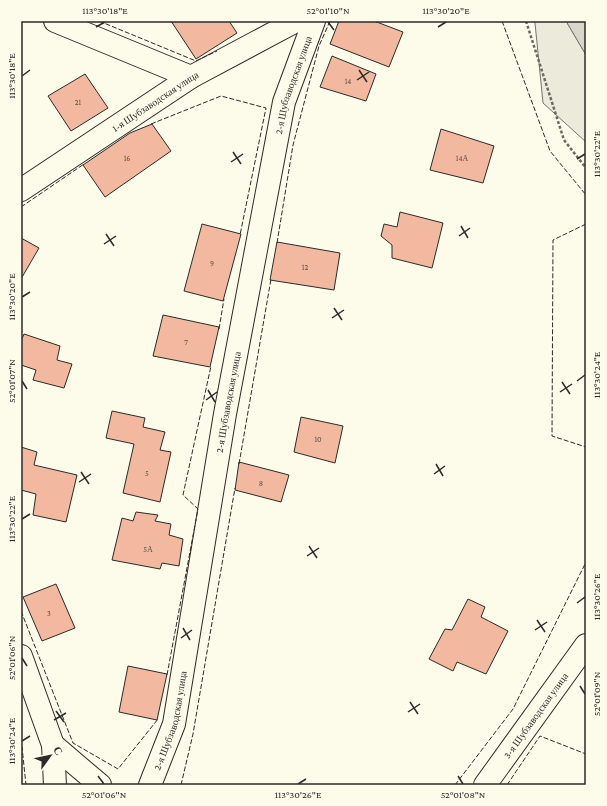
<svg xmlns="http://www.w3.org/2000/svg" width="607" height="806" font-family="'Crimson Pro',serif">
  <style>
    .green { fill: #ecebdb; stroke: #74746e }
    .water { fill: #d8d7c9; stroke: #74746e }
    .building { fill: #f2b8a0; stroke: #2b2b2b }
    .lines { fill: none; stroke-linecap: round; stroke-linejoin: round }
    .minor-casing { stroke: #2b2b2b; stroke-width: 24 }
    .path { stroke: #6a6964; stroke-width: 2.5; stroke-dasharray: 3 2; stroke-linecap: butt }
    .minor { stroke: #fdfbea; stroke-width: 22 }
    .fence { stroke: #2b2b2b; stroke-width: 1; stroke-dasharray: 5 2; stroke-linecap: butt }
    .ticks { fill: none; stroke: #2b2b2b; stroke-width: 1.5 }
    .labels { text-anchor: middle; stroke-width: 3; stroke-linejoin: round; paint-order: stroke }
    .number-label { font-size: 8px; fill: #5d4e48 }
    .street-label { font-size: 10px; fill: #2b2b2b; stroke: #fdfbea }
    .neatline { fill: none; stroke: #2b2b2b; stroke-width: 1.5 }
    .ticks-label { font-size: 10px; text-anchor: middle; fill: #2b2b2b }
  </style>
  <rect width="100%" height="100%" fill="#fdfbea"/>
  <path class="green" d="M533,21h33l20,34v87l-43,-39 -8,-80z"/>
  <path class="water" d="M566,21h20v34z"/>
  <path class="building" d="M171,21h58l8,12 -41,26z
    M339,21h35l29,11 -14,35 -59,-23z
    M332,56l44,18 -10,27 -46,-14z
    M85,74l23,34 -37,23 -23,-35z
    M152,124l19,27 -66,46 -22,-32 47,-32z
    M441,129l53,17 -11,37 -53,-13z
    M400,212l43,11 -11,45 -40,-10v-13l-11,-9 3,-12 13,3z
    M202,224l39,10 -18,67 -39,-10z
    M21,238l18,10 -18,31z
    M277,242l63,11 -6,37 -64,-10z
    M163,315l56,12 -9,40 -57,-11z
    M24,334l36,12 -3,14 15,4 -8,24 -31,-8 3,-10 -15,-5v-24z
    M112,411l33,7 -2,9 22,5 -5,18 11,2 -11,50 -37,-9 11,-49 -28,-6z
    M301,417l42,9 -8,37 -41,-11z
    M21,447l16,5 -3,13 43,10 -11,47 -33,-7 3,-21 -15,-4z
    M239,462l50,13 -8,27 -46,-12z
    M136,512l22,3 -3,6 16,3 -2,11 14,4 -4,27 -17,-3 -2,6 -48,-9 10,-42 11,3z
    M56,584l19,44 -33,13 -19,-44z
    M468,599l17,8 -4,10 27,14 -22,43 -29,-12 -4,9 -24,-12 16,-30 7,1z
    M128,666l39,8 -10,46 -38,-8z"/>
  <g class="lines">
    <g class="minor-casing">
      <g id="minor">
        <path d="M55,21l136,56"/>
        <path id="s1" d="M21,190l170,-113 105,-56"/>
        <path d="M21,656l32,89 2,40"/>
        <path d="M53,745l47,40"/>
        <path id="s2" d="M150,785l24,-61 51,-310 59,-312 30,-81"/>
        <path id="s3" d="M485,785l101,-140"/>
      </g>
    </g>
    <path class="path" d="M526,21l38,119 22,28"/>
    <use href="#minor" class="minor"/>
    <path class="fence" d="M99,21l97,40 21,-10
      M502,21l48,130 36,44
      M151,124l70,-28 45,12 -26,127
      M21,207l63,-43
      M586,224l-33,16 -1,196 34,11
      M277,243l16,-98 26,-99 11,-25
      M219,329l5,-30
      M239,464l32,-185
      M21,611l52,132 45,26 40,-50
      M167,675l31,-166 -15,-14 28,-129
      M21,747h1l4,38
      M181,785l12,-51 42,-246
      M455,785l58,-76 73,-147
      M507,785l33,-49 46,18"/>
  </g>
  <path class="ticks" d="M328,22l6,8M96,27l9,-5M438,27l8,-5M359,70l8,12M22,76l8,-6M357,80l12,-8M233,152l8,12M577,159l8,-5M231,162l12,-8M461,226l7,12M106,234l8,12M459,236l11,-8M104,244l12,-8M22,297l8,-5M334,308l8,12M332,318l12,-8M22,381l5,8M577,381l8,-6M562,382l8,12M208,390l7,12M560,392l12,-8M206,400l11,-8M436,464l7,12M81,472l8,12M434,474l11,-8M79,482l12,-8M22,519l8,-5M309,546l8,12M307,556l12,-8M577,603l8,-6M537,620l8,12M183,628l7,12M535,630l12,-8M181,638l11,-8M22,658l5,8M580,686l5,8M410,702l8,12M56,711l8,11M408,712l12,-8M54,720l12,-7M22,741l8,-5M98,776l6,8M458,776l5,8M298,784l8,-5"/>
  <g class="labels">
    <g class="number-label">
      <text x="348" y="84">14</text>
      <text x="78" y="105">21</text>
      <text x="127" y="161">16</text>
      <text x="462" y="161">14А</text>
      <text x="212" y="266">9</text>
      <text x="305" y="270">12</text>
      <text x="186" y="345">7</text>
      <text x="318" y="442">10</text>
      <text x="147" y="476">5</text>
      <text x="261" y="486">8</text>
      <text x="148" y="552">5А</text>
      <text x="49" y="616">3</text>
    </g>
    <g class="street-label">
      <text dy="4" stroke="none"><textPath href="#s2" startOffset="716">2-я Шубзаводская улица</textPath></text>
      <text dy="4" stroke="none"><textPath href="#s1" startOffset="161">1-я Шубзаводская улица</textPath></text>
      <text dy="4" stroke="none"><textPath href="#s2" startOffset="392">2-я Шубзаводская улица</textPath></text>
      <text dy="4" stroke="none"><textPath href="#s3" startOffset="86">3-я Шубзаводская улица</textPath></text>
      <text dy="4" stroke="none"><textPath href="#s2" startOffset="68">2-я Шубзаводская улица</textPath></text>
    </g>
  </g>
  <rect width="607" height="806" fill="none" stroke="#fdfbea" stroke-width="44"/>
  <g transform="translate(50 756) rotate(57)" stroke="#fdfbea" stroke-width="3" paint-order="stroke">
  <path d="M0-3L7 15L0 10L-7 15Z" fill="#2b2b2b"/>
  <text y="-6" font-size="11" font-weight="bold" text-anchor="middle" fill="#2b2b2b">С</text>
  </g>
  <rect x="22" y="22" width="563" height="762" class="neatline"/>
  <g class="ticks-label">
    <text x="105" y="14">113°30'18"E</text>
    <text x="328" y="14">52°01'10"N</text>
    <text x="446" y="14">113°30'20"E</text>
    <text transform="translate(11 76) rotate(-90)" y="4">113°30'18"E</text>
    <text transform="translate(596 154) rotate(-90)" y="4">113°30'22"E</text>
    <text transform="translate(11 297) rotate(-90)" y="4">113°30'20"E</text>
    <text transform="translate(596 375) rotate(-90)" y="4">113°30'24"E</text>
    <text transform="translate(11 381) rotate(-90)" y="4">52°01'07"N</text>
    <text transform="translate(11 519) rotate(-90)" y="4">113°30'22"E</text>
    <text transform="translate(596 597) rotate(-90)" y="4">113°30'26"E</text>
    <text transform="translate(11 658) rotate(-90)" y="4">52°01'06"N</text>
    <text transform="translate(596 694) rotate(-90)" y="4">52°01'09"N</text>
    <text transform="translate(11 741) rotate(-90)" y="4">113°30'24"E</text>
    <text x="104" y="798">52°01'06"N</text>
    <text x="298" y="798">113°30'26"E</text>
    <text x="463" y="798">52°01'08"N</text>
  </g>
</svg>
